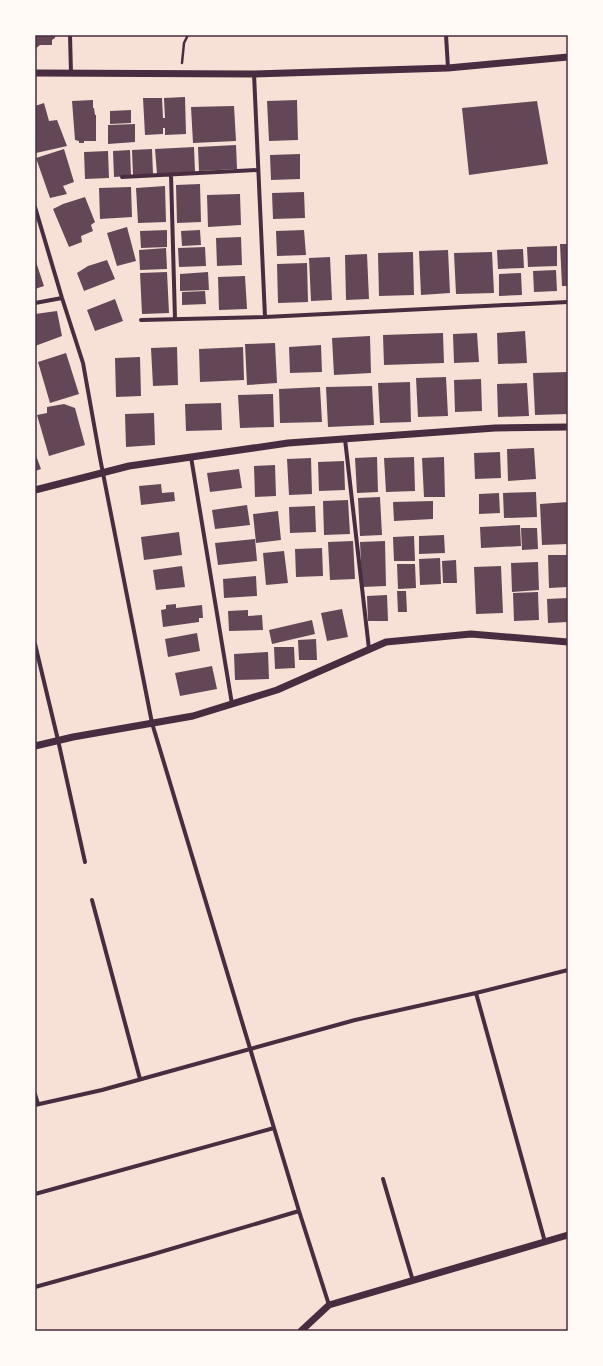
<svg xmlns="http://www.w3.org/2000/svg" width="603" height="1366" font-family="Literata,serif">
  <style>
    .building { fill: #644757 }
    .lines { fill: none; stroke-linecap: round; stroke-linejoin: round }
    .path { stroke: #4a2c40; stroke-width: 2.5 }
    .minor { stroke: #4a2c40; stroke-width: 4 }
    .tertiary { stroke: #4a2c40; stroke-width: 7 }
    .neatline { fill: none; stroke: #4a2c40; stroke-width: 1.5 }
  </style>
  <rect width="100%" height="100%" fill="#f7e1d7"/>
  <path class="building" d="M35,35h20v3l-3,2v5h-12l-5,4z
    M185,97l1,37 -21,1v-7h-2v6l-18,1 -2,-37h19l1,20h2l-1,-20z
    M93,100v8h1l1,7h1v26h-12v2h-5v-2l-4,-1 -3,-39z
    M297,100l1,40 -29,1 -2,-40z
    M537,101l11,63 -79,11 -7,-67z
    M44,103l5,18 8,-1 10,26 -31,7 -1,-2v-45z
    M234,106l2,35 -43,2 -2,-36z
    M131,110v13l-21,1v-13z
    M135,124v18l-27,2v-19z
    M236,145l1,24 -38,2 -1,-24z
    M194,147l1,25 -38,2 -2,-25z
    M64,149l10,33 -11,4 4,8 -17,4 -14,-40z
    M152,149l1,25 -20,1 -1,-25z
    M130,150l1,26 -17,1 -1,-26z
    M108,151l1,27 -24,1 -1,-27z
    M300,154v25l-29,1 -1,-25z
    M200,184l1,38 -24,1 -1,-38z
    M165,186l1,36 -28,1 -2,-35z
    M131,187l1,30 -32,2 -1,-31z
    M304,192l1,26 -32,1 -1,-26z
    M240,194l1,31 -33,2 -1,-32z
    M85,197l10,25 -4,3 2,6 -12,5 1,6 -13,5 -16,-38 10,-5z
    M127,227l9,34 -19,5 -10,-33z
    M167,230v17l-26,1 -1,-17z
    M200,230l1,15 -19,1 -1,-15z
    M304,230l2,25 -29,1 -1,-25z
    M241,237l1,28 -25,1 -1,-28z
    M560,244h8v42h-6z
    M557,246v20l-29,1 -1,-20z
    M205,247l1,19 -27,1 -1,-19z
    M166,248l1,21 -27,1 -1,-20z
    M523,249l1,19 -26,1 -1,-19z
    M448,250l2,43 -29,2 -2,-44z
    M413,252l1,43 -35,1 -1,-43z
    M492,252l2,41 -38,1 -2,-41z
    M367,254l2,45 -23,1 -1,-45z
    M330,257l2,43 -21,1 -2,-43z
    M35,259l9,27 -9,3z
    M107,260l8,19 -31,12 -7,-18 11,-7z
    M307,263l1,39 -30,1 -1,-39z
    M556,270l1,21 -23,1 -1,-21z
    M167,272l2,41 -27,1 -2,-41z
    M208,272l1,18 -29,1v-17z
    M521,273l1,22 -23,1v-22z
    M245,276l2,33 -28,1 -1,-33z
    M205,291l1,13 -24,1v-13z
    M115,299l8,22 -28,10 -8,-21z
    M57,311l5,25 -27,10v-32z
    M525,331l2,32 -29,1 -1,-31z
    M443,333l1,30 -60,2 -1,-30z
    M477,333l2,29 -25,1 -1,-29z
    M370,336l1,37 -37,2 -2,-37z
    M275,343l2,40 -30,2 -2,-41z
    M321,345l1,27 -32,1 -1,-26z
    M177,347l1,38 -25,1 -2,-38z
    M243,347l1,33 -44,2 -1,-33z
    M66,353l13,41 -29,9 -12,-41z
    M140,357l1,39 -25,1 -1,-39z
    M568,372v42l-33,1 -2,-42z
    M446,377l2,39 -30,1 -2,-39z
    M481,379l1,32 -27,1 -1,-32z
    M410,382l1,40 -31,1 -2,-40z
    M527,383l2,33 -31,1 -1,-33z
    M372,386l2,39 -46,2 -2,-40z
    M320,387l2,35 -42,1 -1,-34z
    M273,394l1,33 -34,1 -2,-33z
    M221,403l1,27 -36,1 -1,-27z
    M64,404l11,4 10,37 -36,11 -12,-41 10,-2v-6z
    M154,413l1,32 -29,2 -1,-33z
    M534,448l2,31 -28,2 -1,-32z
    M500,452l1,26 -26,1 -1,-26z
    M35,453l6,16 -6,2z
    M377,457l1,35 -21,1 -2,-35z
    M414,457l1,34 -29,1 -2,-34z
    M444,457l1,40h-21l-2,-39z
    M311,458l1,36 -23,1 -2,-36z
    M344,461l1,29 -26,1 -1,-29z
    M275,465l1,31 -21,1 -1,-31z
    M239,469l3,19 -32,4 -3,-19z
    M161,484l1,9 12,-1 1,9 -34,4 -2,-19z
    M536,492l1,25 -33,1 -1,-25z
    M499,493l1,20 -21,1v-20z
    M380,497l2,38 -22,1 -2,-38z
    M348,500l2,34 -26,1 -1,-34z
    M433,501v18l-39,2 -1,-19z
    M568,502v42l-26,1 -2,-41z
    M247,505l3,20 -35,4 -3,-19z
    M315,506l1,26 -26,1 -1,-26z
    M278,511l3,29 -25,3 -3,-29z
    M520,525l1,21 -40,2 -1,-21z
    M521,528h16l1,21 -16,1z
    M179,532l3,23 -38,5 -3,-23z
    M444,535l1,18 -26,1v-18z
    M414,536l1,25h-21l-1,-24z
    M255,539l2,22 -39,4 -3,-22z
    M353,541l2,38 -25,1 -2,-38z
    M385,541l1,45 -24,1 -2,-45z
    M322,548l1,28 -27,1 -1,-28z
    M284,551l4,32 -22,2 -3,-32z
    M548,555h20v32l-19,1z
    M440,558l1,26 -21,1 -1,-26z
    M456,560l1,23h-14l-1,-22z
    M538,562l1,28 -27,2 -1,-29z
    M397,564h18l1,24 -18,1z
    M182,566l3,21 -29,3 -3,-20z
    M501,566l2,47 -27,1 -2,-47z
    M256,576l1,20 -33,2 -1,-19z
    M397,591h9l1,21h-9z
    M538,592l1,28 -25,1 -1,-28z
    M387,595l1,26h-20l-1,-25z
    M568,598v24l-20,1 -1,-24z
    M176,604v4l26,-3 1,13h-4v4l-36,5 -2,-17 5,-1v-4z
    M342,609l6,28 -21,4 -6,-28z
    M248,610v6l14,-1 1,15 -34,1 -1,-20z
    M312,620l3,14 -43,10 -3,-14z
    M197,633l3,18 -32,6 -3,-18z
    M316,639l1,21h-18l-1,-20z
    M274,647h20l1,21 -20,1z
    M268,652l1,27 -34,1 -1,-26z
    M212,666l5,23 -37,7 -5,-23z"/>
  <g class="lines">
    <path class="path" d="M182,63l2,-20 4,-8"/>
    <path class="minor" d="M70,35l1,38
      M446,35l2,33
      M254,74l11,243
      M171,175l4,144
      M122,177l136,-7
      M35,207l27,91 21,65 17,95 52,265 147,488 30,94
      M35,303l27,-5
      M141,320l124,-3 303,-15
      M345,439l24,210
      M191,457l41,247
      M35,644l23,96 27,122
      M92,900l48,179
      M476,993l69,249
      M35,1094l3,10
      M35,1105l67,-15 253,-70 121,-27 92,-23
      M383,1179l30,102
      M35,1194l239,-66
      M35,1287l112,-31 152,-45"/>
    <path class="tertiary" d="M35,73l219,1 194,-6 120,-11
      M35,490l94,-24 159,-23 207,-15 73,-1
      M35,746l38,-9 120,-21 84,-26 109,-48 85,-8 97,8
      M301,1331l28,-26 239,-70"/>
  </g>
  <rect width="603" height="1366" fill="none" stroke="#fffaf5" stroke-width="72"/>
  <rect x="36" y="36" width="531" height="1294" class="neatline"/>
</svg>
